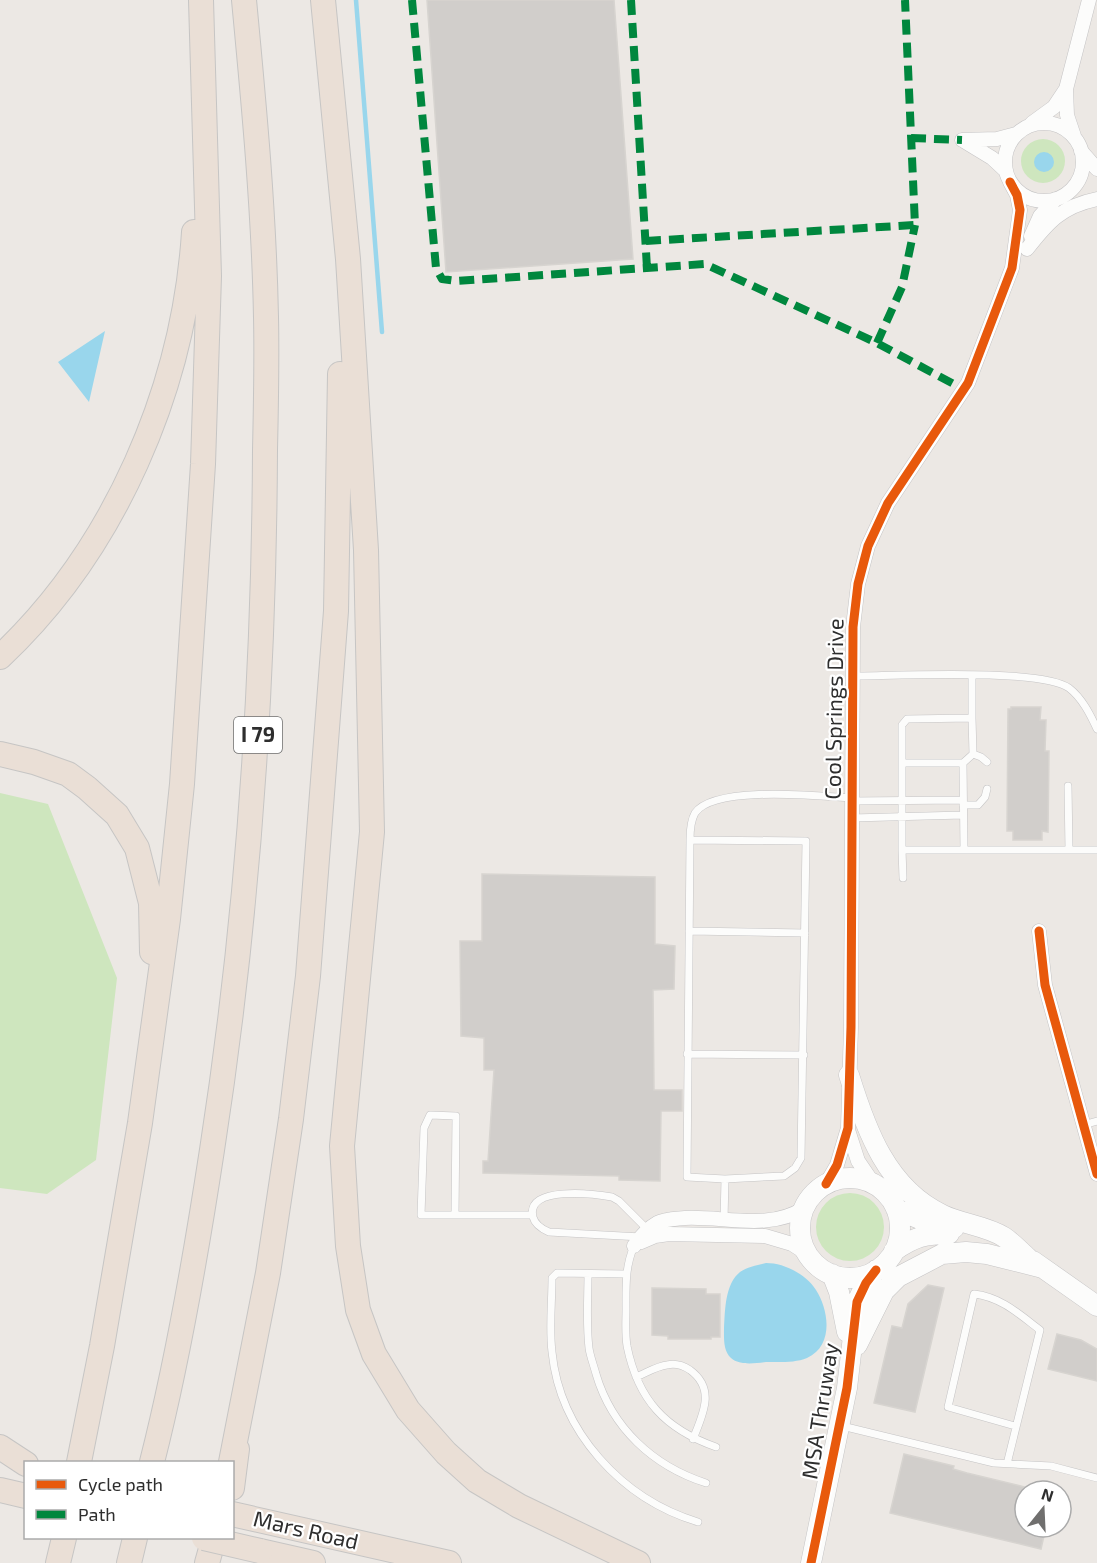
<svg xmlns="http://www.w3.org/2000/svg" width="1097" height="1563" font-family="'Exo 2',sans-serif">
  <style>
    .green { fill: #cee6be }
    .water { fill: #99d6ec }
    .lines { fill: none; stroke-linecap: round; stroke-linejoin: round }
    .stream { stroke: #99d6ec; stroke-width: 4.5 }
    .building { fill: #d1cecb; stroke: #d7d4d0; stroke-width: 1.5 }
    .lane-casing { stroke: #c5c4c5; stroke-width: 8 }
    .street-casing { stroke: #c5c4c5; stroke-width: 15 }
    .secondary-casing { stroke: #c5c4c5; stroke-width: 21 }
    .highway-casing { stroke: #c6c5c4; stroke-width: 26 }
    .lane { stroke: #fcfcfb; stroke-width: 7 }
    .street { stroke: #fcfcfb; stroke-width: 14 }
    .secondary { stroke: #fcfcfb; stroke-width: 20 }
    .highway { stroke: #eadfd6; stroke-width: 24 }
    .highway-bridge-casing { stroke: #c6c5c4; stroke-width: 26; stroke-linecap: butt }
    .highway-bridge { stroke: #eadfd6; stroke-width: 24 }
    .quiet { stroke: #00873e; stroke-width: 8; stroke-dasharray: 15 8; stroke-linecap: butt }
    .cycleway-casing { stroke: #fff; stroke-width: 13 }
    .cycleway { stroke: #e8590c; stroke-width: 9 }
    .labels { text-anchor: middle; stroke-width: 4.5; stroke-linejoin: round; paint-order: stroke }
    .shield { fill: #fff; stroke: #6d6d6d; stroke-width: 1.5 }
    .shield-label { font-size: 21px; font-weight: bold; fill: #2e2e2e }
    .street-label { font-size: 22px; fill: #2e2e2e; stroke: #fff }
  </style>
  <rect width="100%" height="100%" fill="#ece8e4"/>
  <path class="green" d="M1021 161a22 22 0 1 1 44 0a22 22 0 1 1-44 0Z
    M0,793l48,11 69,174 -21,182 -49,34 -47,-6z
    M816 1227a34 34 0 1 1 68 0a34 34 0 1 1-68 0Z"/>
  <path class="water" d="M1034 162a10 10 0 1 1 20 0a10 10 0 1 1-20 0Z
    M105,331l-16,71 -31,-40z
    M766,1263c18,0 40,11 50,27 13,20 18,56 -9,68 -12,5 -28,4 -41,4 -10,1 -26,4 -35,-4 -8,-7 -7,-20 -7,-30 1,-18 1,-44 16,-56 7,-5 18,-7 26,-9z"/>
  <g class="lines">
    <path class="stream" d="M356,0l26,332"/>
  </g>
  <path class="building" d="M427,0h187l19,259 -187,13z
    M1011,707h30l-1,13h6l-1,31h4l-1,81 -6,-1v9h-29v-9h-6l1,-122h3z
    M482,874l173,3v67l20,2 -1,43 -21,1 1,100h28v21h-21l-1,70 -41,-1v-4l-136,-3v-12h5l6,-91h-10v-32l-23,-2 -1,-95h22z
    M928,1285l16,3 -29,124 -41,-9 18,-77 10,2 6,-24z
    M652,1288l54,1v5h14v43h-9v2h-43v-3l-16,-1z
    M1057,1334l24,6 16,9v32l-49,-12z
    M904,1454l50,12 -1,3 14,4 58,14v40h21l-5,22 -151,-36z"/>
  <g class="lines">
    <g class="lane-casing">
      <path id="lane" d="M972,675v43l-65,1 -5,6v125h195
        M852,676c40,0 190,-8 217,12 13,10 21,26 28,41
        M973,754l8,3 6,5
        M902,763h61
        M1068,786l1,64
        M852,801l111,-1
        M963,805h15l7,-8 2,-8
        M852,818l111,-3
        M690,840l116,1 -5,317 -6,10 -11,8 -59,3 -1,41
        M902,850l1,28
        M964,850l-1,-87 10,-9 -1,-36
        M689,931l116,2
        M687,1054l117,1
        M1083,1125l14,-4
        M725,1179l-38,-2 3,-337c0,-9 1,-20 5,-27 19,-28 125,-17 158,-15
        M455,1215l1,-99 -26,-1 -6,13 -3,87h111
        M641,1237l-92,-5c-7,-3 -14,-7 -16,-15 -8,-32 62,-23 79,-20l7,4 29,29
        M634,1246c-9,21 -8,40 -8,63 0,12 -1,25 1,37 11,54 38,83 89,101
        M588,1274c0,24 -2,49 1,74 1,8 5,18 7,26 16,54 57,92 110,109
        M625,1274l-68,-1 -5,5c0,24 -3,50 0,74 8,80 70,147 146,170
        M636,1377c10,-4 21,-11 31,-12 8,-2 17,1 23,5 26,19 13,44 3,69
        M842,1426l152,37 57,3 46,12
        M1007,1464l33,-134c-21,-16 -39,-33 -66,-36l-26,113 67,19"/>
    </g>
    <g class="street-casing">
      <path id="street" d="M1032,123l22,-16 12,-18
        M1005 162a39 39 0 1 1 78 0a39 39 0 1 1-78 0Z
        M1074,136l-7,-21 -1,-26 23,-89
        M962,140l35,-1 19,-5
        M964,141l28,17 14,13
        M1081,151l16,18
        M1031,236l9,-20 16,-17
        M1027,249c21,-27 35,-43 70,-50
        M1039,931l6,54 52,189
        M848,1130l10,31 15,22
        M826,1184l11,-19 11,-37 3,-101 2,-400 5,-43 10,-38 20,-43 80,-120 44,-115 8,-58 -3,-15 -7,-13
        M641,1242l14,-6 14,-2 96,2 27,8 17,11
        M634,1246c6,-9 14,-18 23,-23 8,-4 19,-4 28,-5 39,-2 85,13 119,-10"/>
    </g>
    <g class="secondary-casing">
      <path id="secondary" d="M849,1075c17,55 38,114 94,140 19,9 44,11 61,22 9,6 16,14 24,21
        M800 1228a50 50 0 1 1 100 0a50 50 0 1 1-100 0Z
        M896,1209l31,13 27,6
        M894,1251c20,-14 31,-17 55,-17
        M1033,1261l64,45
        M832,1274l7,18 8,40
        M857,1345l27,-54 14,-14 44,-23 24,-2 21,2 56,14
        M811,1563l36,-175 10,-86 9,-19 10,-13"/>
    </g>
    <g class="highway-casing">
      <path id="highway" d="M323,0l25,259 18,291 6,282 -30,314 6,100 10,64 16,44 34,56 38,43 31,28 42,25 119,57
        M0,657c115,-108 184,-269 194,-425
        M0,754l34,8 34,12 19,14 30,27 20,33 14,55 1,49
        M0,1447l26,17
        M79,1462l23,-116 38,-223 28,-204 14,-135 21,-320 6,-188 -8,-276
        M152,1462c26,-102 44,-207 60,-312 36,-232 52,-465 53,-700 1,-44 2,-88 1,-133 -2,-105 -12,-212 -22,-317
        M231,1462l37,-189 23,-154 17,-143 28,-365 4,-237
        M232,1488l5,-39
        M0,1490l26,6
        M232,1514l217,49
        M260,1551l53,12
        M58,1563l6,-25
        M129,1563l6,-25
        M207,1563l7,-25"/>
    </g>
    <use href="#lane" class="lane"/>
    <use href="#street" class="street"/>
    <use href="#secondary" class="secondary"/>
    <use href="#highway" class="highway"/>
    <g class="highway-bridge-casing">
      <path id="highway-bridge" d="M204,1538l56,13"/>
    </g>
    <use href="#highway-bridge" class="highway-bridge"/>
    <path class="quiet" d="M412,0l24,268 6,11 15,2 248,-17 172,79 86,46
      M631,0l16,268
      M911,138l51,2
      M646,241l269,-16 -10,-225
      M877,343l25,-56 13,-62"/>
    <g class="cycleway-casing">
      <path id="cycleway" d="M1039,931l6,54 52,189
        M826,1184l11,-19 11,-37 3,-101 2,-400 5,-43 10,-38 20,-43 80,-120 44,-115 8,-58 -3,-15 -7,-13
        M811,1563l36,-175 10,-86 9,-19 10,-13"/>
    </g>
    <use href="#cycleway" class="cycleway"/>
  </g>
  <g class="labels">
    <rect class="shield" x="234" y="717" width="48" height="36" rx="4.5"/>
    <g class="shield-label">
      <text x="258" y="742">I 79</text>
    </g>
    <g class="street-label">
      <text transform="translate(834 709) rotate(-89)" y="8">Cool Springs Drive</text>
      <text transform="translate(820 1411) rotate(-81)" y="8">MSA Thruway</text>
      <text transform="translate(306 1530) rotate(13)" y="8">Mars Road</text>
    </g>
  </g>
  <rect x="24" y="1461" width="210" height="78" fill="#ffffff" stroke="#ababab" stroke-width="1.5"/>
  <rect x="36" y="1480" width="30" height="9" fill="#e8590c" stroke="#ababab" stroke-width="1.5"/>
  <text x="78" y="1491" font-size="18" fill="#2e2e2e">Cycle path</text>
  <rect x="36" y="1510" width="30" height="9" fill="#00873e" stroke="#ababab" stroke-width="1.5"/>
  <text x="78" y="1521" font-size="18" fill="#2e2e2e">Path</text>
  <g transform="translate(1043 1509) rotate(18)"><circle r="28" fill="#ffffff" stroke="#ababab" stroke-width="1.5"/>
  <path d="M0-4.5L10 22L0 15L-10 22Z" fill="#706f6e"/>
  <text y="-9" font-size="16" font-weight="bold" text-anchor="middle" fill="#2e2e2e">N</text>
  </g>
</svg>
